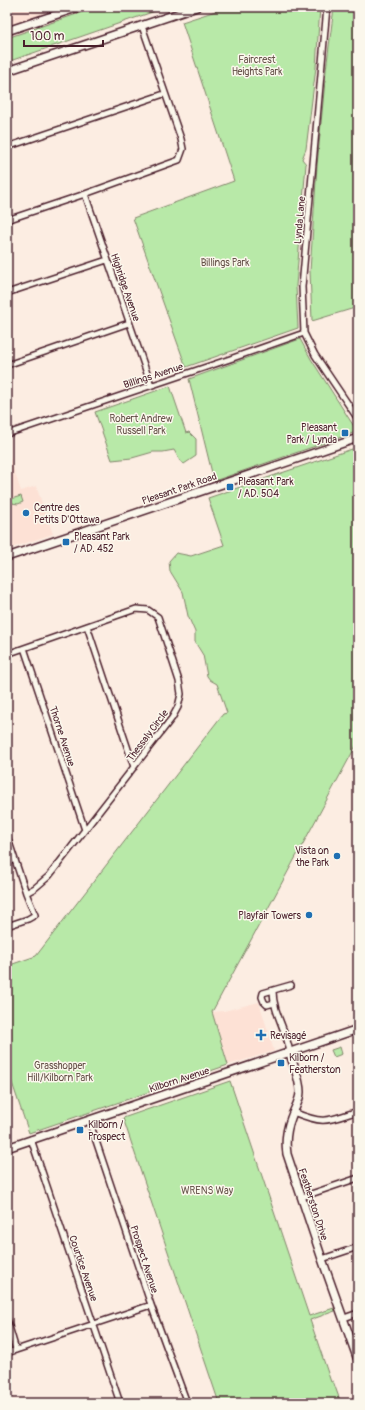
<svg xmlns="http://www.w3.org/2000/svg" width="365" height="1410" font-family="Pangolin,sans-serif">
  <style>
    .built { fill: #fde1d5 }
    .green { fill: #b8e9a8; stroke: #81846a }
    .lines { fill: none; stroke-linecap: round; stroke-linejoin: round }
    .street-casing { stroke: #4a1f2b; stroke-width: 8 }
    .secondary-casing { stroke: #4a1f2b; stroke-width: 10 }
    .street { stroke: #fbf7ec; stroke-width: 5 }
    .secondary { stroke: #fbf7ec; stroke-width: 7 }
    .poi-dot { fill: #1f6fb2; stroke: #fbf7ec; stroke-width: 1.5 }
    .labels { text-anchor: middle; stroke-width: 3; stroke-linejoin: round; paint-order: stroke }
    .park-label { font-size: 10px; fill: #66524a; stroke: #fbf7ec }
    .street-label { font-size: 10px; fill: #4a1f2b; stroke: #fbf7ec }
    .poi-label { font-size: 10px; fill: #4a1f2b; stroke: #fbf7ec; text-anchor: start }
  </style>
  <rect width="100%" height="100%" fill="#fcede2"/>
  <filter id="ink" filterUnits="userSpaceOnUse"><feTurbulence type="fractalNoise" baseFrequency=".025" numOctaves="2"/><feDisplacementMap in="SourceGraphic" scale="8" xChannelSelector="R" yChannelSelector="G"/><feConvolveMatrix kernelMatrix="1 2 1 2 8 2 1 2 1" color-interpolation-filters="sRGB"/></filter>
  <g filter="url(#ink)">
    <path class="built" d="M7,7h94l-94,32z
      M7,449l14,42 15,-5 17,48 -45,15z
      M259,1002l15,49 -46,14 -16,-53 12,-1z"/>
    <path class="green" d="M97,7h70l-160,55v-24z
      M228,7h92l-4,60 -10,82 -4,10 4,5 -10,122 2,42 -112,39 -53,-149 101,-37 -52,-159z
      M334,7h24v300l-46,14 -2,-50 7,-105 9,-96z
      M300,339l11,20 44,69 1,4 -142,49 -25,-102z
      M170,386l16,47 3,-1 7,7v17l-12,8 -4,-3 -6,-11 -11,2h-10l-21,6 -20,2 -17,-48z
      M358,447v295l-146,270 16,53 -199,68 -22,-65v-102l29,-10 187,-242 4,-1 -10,-29 -7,-4 -3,-4 -4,-21 -8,-13v-10l-7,-16 -5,-24 -13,-21 -1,-10 7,-8 15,3 33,-11 -16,-47z
      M21,496l2,6 -5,2 -6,-1 -1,-4z
      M340,1047l2,7 -8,3 -3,-7z
      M230,1081l79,235 25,-8 1,3 -25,9 21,62 2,-1 8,22h-122l-96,-285z"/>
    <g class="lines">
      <g class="street-casing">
        <path id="street" d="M327,7l-25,280 2,46 11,22 43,64
          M7,147l157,-53
          M85,194l66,191
          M7,220l78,-26 94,-34 4,-11 -2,-10 -39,-113
          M7,293l100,-33
          M7,365l122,-42
          M7,434l223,-75 74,-26
          M87,626l47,141
          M24,648l61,182
          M7,654l129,-45 12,1 10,7 21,64 2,13 -3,13 -6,11 -123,158 -14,12 -9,5
          M7,836l19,57 9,22 -7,4 -21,7
          M273,991c0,22 14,40 17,62
          M274,1003l-7,2 -3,-3 -2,-5 1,-4 28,-8
          M293,1112c32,13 34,9 65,-1
          M89,1120l62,185 36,98
          M31,1139l89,264
          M302,1197l56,-19
          M322,1259l36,-12
          M344,1318l14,-5
          M7,1320l9,30
          M7,1353l144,-48"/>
      </g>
      <g class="secondary-casing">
        <path id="secondary" d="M7,31l72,-24
          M7,71l190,-64
          M7,557l351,-119
          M290,1053c3,13 10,25 10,39 0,9 -6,17 -9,26 -5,13 -6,23 -4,36l35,105 36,101
          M7,1148l351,-119"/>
      </g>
      <use href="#street" class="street"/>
      <use href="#secondary" class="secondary"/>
    </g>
  </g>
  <g class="poi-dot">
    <rect x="341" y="429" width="8" height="8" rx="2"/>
    <rect x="226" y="483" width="8" height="8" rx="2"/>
    <circle cx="26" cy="513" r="4"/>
    <rect x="62" y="538" width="8" height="8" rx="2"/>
    <circle cx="337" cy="856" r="4"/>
    <circle cx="309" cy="915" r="4"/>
    <path d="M259 1029h4v4h4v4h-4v4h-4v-4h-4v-4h4z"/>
    <rect x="277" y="1059" width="8" height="8" rx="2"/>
    <rect x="76" y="1126" width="8" height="8" rx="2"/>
  </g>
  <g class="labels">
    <g class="park-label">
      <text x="257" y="63">Faircrest<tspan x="257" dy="12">Heights Park</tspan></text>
      <text x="225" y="266">Billings Park</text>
      <text x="141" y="422">Robert Andrew<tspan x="141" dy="12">Russell Park</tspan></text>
      <text x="60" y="1069">Grasshopper<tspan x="60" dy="12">Hill/Kilborn Park</tspan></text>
      <text x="207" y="1194">WRENS Way</text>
    </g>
    <g class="street-label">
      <text transform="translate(299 220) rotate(-85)" y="4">Lynda Lane</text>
      <text transform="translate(126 287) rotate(71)" y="4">Highridge Avenue</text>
      <text transform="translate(153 375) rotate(-18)" y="4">Billings Avenue</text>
      <text transform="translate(179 488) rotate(-19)" y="4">Pleasant Park Road</text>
      <text transform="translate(147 735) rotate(-53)" y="4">Thessaly Circle</text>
      <text transform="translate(63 736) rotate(72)" y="4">Thorne Avenue</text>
      <text transform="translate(179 1079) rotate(-18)" y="4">Kilborn Avenue</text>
      <text transform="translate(314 1204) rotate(72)" y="4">Featherston Drive</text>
      <text transform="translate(145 1259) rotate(72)" y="4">Prospect Avenue</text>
      <text transform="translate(84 1268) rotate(71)" y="4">Courtice Avenue</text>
    </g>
    <g class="poi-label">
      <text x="337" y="431" text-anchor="end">Pleasant<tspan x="337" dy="12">Park / Lynda</tspan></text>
      <text x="238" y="485">Pleasant Park<tspan x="238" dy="12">/ AD. 504</tspan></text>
      <text x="34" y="511">Centre des<tspan x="34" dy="12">Petits D'Ottawa</tspan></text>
      <text x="74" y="540">Pleasant Park<tspan x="74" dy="12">/ AD. 452</tspan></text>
      <text x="329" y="854" text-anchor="end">Vista on<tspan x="329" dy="12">the Park</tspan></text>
      <text x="301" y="919" text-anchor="end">Playfair Towers</text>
      <text x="270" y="1039">Revisagé</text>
      <text x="289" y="1061">Kilborn /<tspan x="289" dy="12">Featherston</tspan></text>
      <text x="88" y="1128">Kilborn /<tspan x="88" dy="12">Prospect</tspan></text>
    </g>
  </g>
  <rect width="365" height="1410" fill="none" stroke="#fbf7ec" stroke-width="24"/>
  <rect x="12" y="12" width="341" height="1386" fill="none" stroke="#4a1f2b" stroke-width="1.5" filter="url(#ink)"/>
  <path d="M24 40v6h79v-6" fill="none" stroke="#4a1f2b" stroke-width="2"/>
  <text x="30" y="40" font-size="12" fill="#4a1f2b" stroke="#fbf7ec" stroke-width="3" paint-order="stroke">100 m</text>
</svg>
